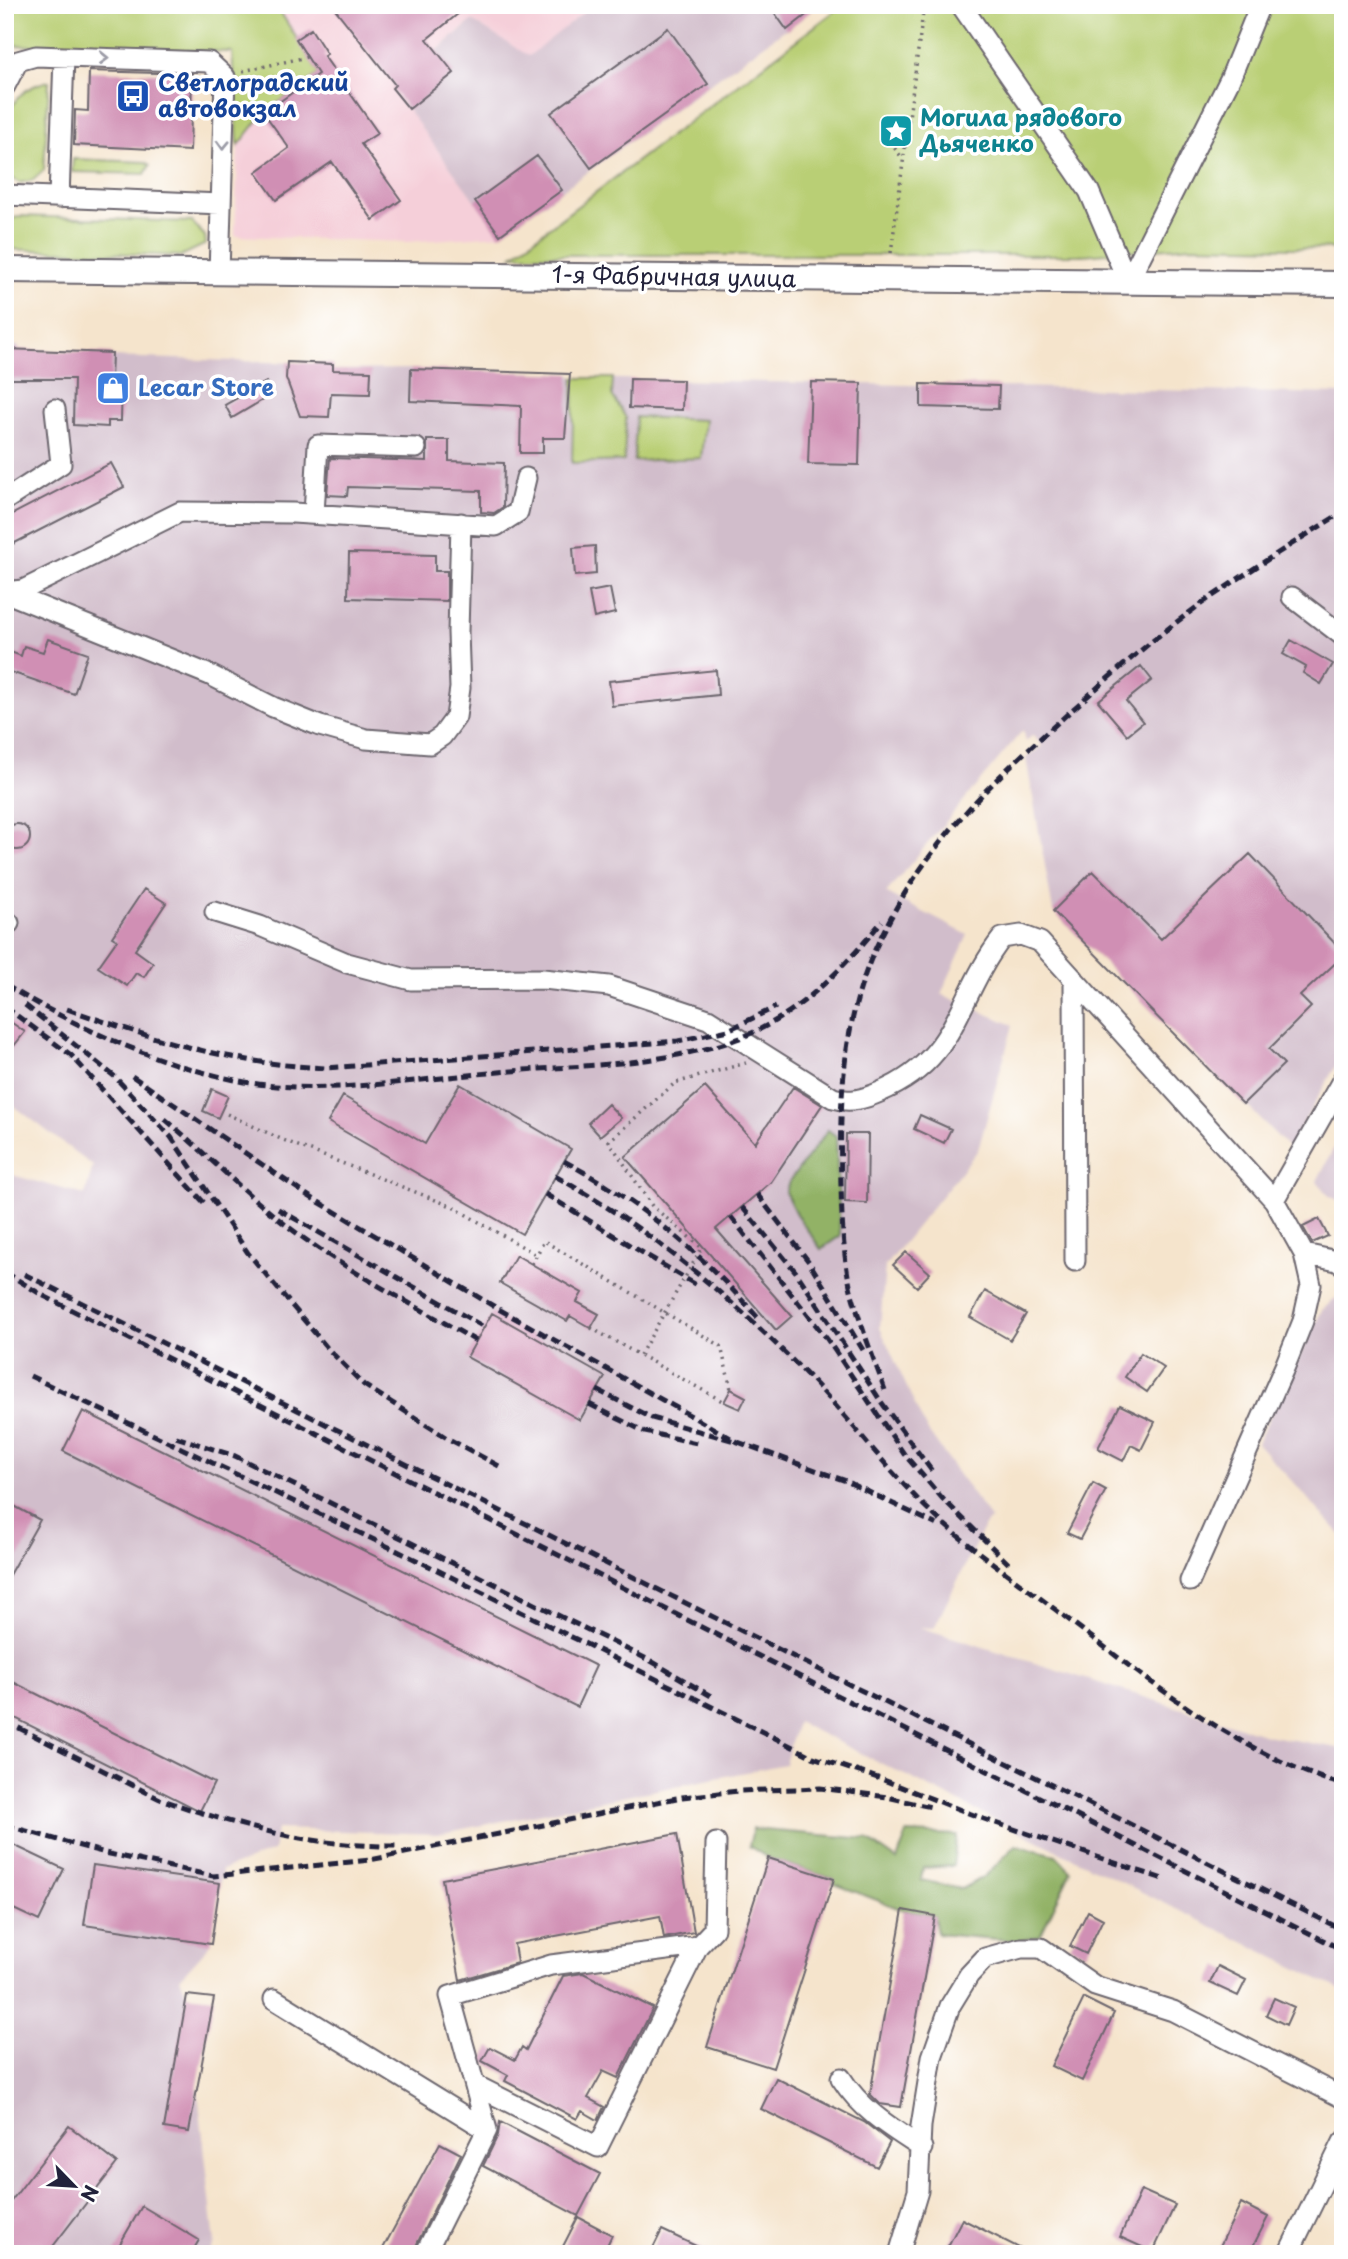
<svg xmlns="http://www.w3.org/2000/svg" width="1348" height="2259" font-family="'Playpen Sans',sans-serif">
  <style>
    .built { fill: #f5cfd9 }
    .industrial { fill: #d1bdcb }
    .green { fill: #b9cf74; stroke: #6e7858; stroke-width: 2 }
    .forest { fill: #92b266; stroke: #5a6a50; stroke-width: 2 }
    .building { fill: #d08fb4 }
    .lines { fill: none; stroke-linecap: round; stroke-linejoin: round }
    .minor-casing { stroke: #6c666e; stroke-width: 23 }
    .major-casing { stroke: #6c666e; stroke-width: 28 }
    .path { stroke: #6c666e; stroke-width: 3.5; stroke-dasharray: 2 5; stroke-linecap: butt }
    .minor { stroke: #fff; stroke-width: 19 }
    .major { stroke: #fff; stroke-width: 24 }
    .rail { stroke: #22223b; stroke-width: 5; stroke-dasharray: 10 5; stroke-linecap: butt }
    .oneway { stroke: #9c9ca7 }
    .labels { text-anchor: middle; stroke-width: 7; stroke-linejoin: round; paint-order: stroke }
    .transit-label { font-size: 23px; font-weight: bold; fill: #164399; stroke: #fff; text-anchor: start }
    .culture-label { font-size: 23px; font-weight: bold; fill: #0d838f; stroke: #fff; text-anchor: start }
    .street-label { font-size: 23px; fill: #22223b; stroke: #fff }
    .shop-label { font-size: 23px; font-weight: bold; fill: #366cbe; stroke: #fff; text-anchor: start }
  </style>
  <rect width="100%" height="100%" fill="#fff"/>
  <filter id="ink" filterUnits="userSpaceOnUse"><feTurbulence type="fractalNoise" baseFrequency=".0143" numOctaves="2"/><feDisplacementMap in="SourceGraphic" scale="14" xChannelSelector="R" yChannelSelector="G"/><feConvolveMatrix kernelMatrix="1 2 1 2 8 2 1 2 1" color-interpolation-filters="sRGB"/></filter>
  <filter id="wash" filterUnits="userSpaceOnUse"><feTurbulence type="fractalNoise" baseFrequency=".00686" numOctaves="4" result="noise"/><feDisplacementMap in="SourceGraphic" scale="28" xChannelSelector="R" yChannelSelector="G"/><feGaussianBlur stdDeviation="1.57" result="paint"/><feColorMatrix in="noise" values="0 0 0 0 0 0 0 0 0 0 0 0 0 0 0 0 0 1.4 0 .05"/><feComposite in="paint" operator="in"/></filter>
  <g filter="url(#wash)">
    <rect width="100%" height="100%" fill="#f5e4cc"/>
    <path class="built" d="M276,5h317l-64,52 -57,-36 -80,66 108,148 -93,7 -172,-6 3,-90 26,-33 54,-39z"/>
    <path class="industrial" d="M593,5h226l-319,230 -108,-147 80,-67 57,35z
      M5,345l14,1v4l93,3v4l221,7v6l78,-1 159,5 4,4 769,16v659l-54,95 -236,-237 -27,-153 16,-12 -9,-11 -7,6 -3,-11 -137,163 82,42 -27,59 72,31 -35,125 -93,116 -5,62 45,99 66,93 -6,5 -51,103 -15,-1 347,108 77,14v242l-546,-269 -12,42 -347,70 -161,-5 -4,22 -51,19 -11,74 -31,34 7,17 28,248 -6,11h-204v-1081l80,22 8,-29 -88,-67z
      M1343,1130v73l-15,-8 -11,-14z
      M1343,1292v245l-86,-94 65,-133z"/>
    <path class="green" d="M5,5h271l43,69 -55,39 -26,33 -6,-94 -227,-7z
      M843,5h500v244l-151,-3 -110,9h-569z
      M49,81l-5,89 -11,10 -14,3 -12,-9 -2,-5c0,-41 -3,-78 44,-88z
      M73,159l72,3 5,3 -5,9 -73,-2z
      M21,216l171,6 13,14 1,8 -25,12 -176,-7v-28z
      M574,378h39l-1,17 14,23 -2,43 -52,2z
      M636,417l69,3 -4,38 -67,3z"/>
    <path class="forest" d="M828,1130l8,6 4,100 -19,13 -25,-35 -11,-22 4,-10z
      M753,1829l114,10 30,21 10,-27 50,2 -4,31 -30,2 -2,12 41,9 22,-12 32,-32 40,10 15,16 -31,65 -21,5 -82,-7 -3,-18 -31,-6 -71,-27 1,-4 -65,-21 -19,-12z"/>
    <g id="blocks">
      <path class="building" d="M332,5h137l-42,34 27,34 -45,36 -17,-21 3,-3z
        M769,5h50l-32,25z
        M668,28l40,56 -117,84 -40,-55z
        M311,29l16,25 -3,2 54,77 -17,11 40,56 -28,20 -41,-58 -56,38 -20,-28 33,-24 -25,-35 54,-39 -22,-35z
        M89,71l103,3 -2,77 -116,-6 1,-35 13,1z
        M537,156l25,34 -62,45 -25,-34z
        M5,349l107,4 -1,29h11l-1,39h-13v6l-35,-2 1,-46h-69z
        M287,362l46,2v6l38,1 -1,23 -39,-1 -2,24 -29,-1 -14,-38z
        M411,369l159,5 -5,64h-22v15h-23l1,-47 -111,-5z
        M630,379l53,1 -1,30 -53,-2z
        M266,382l7,12 -41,24 -7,-13z
        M811,382l50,1 -2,82 -51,-1z
        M921,384l78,2 -1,23 -77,-2z
        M427,440h22v21l55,2 -1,44 -9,6 -13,-1v-21l-133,-4 -1,9 -20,-1 3,-37 97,3z
        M111,463l13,24 -119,61v-30z
        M595,546l1,28 -21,2 -2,-28z
        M349,553l86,2v16h12v30l-99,-3z
        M610,588l5,25 -21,5 -5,-26z
        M48,639l40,14 -14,41 -69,-24v-20l16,6 3,-10 19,6z
        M1291,640l42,24 -12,20 -18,-11 3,-6 -23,-13z
        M1141,666l11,14 -26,21 17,21 -16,13 -29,-34z
        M716,670l2,25 -106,11 -3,-25z
        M4 837a13 13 0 1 1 26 0a13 13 0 1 1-26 0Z
        M1250,854l93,98v4l-43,40 11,11 -42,42 15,15 -41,40 -190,-193 40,-40 68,68z
        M144,889l22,14 -31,47 18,13 -9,14 -8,-4 -9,13 -29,-19 19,-27 -5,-3z
        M5,1018l20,14 -20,25z
        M460,1084l111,65 -49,85 -194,-112 15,-26 82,48z
        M705,1087l50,56 38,-56 29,18 -51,77 -55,47 76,87 -16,14 -151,-173z
        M212,1089l16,7 -10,22 -15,-7z
        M608,1104l13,14 -21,18 -12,-13z
        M920,1115l31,14 -7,14 -30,-14z
        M846,1134h22l-1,69 -22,-1z
        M1319,1219l9,17 -16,7 -9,-16z
        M906,1252l24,21 -13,14 -24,-22z
        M516,1255l66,38 -5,9 22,12 -8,14 -21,-12 -3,5 -67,-38z
        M985,1291l41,23 -16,26 -40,-23z
        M492,1313l113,64 -25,43 -113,-63z
        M1141,1353l23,15 -17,24 -22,-15z
        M731,1389l15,8 -6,12 -16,-7z
        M1120,1405l35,17 -14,28 -10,-5 -8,16 -25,-13z
        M83,1411l513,255 -19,41 -514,-256z
        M1093,1483l13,7 -26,49 -13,-6z
        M5,1501l35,19 -35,62z
        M5,1678l209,105 -14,28 -195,-98z
        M677,1834l17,98 -30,6 -4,-22 -146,28 3,19 -57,17 -18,-101z
        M5,1841l59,28 -25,52 -34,-16z
        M768,1858l66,21 -61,189 -66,-21z
        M93,1865l127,18 -9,61 -127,-19z
        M903,1910l32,6 -34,191 -21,-3 -10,-10z
        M1088,1911l15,8 -17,35 -16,-8z
        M1218,1966l28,14 -8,16 -28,-13z
        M583,1973l70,35 -35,70 -15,-7 -15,27 16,9 -6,13 -16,-9 -5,8 -72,-38 3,-6 -26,-14 8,-14 25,13 7,-13 4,3 37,-74z
        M187,1995l27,3 -25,134 -25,-4z
        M1084,1998l30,15 -32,68 -31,-15z
        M1274,1998l20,9 -8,18 -20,-10z
        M776,2078l88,44 26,20 -13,25 -116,-58z
        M500,2122l100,52 -22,42 -95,-50 15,-31z
        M69,2126l48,37 -70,91h-42v-45z
        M440,2143l21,11 -49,100h-32z
        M1141,2190l34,15 -22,47 -33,-15z
        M1241,2203l27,14 -19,37h-33z
        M142,2206l57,34 -8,14h-77z
        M578,2217l34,18 -9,19h-44z
        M962,2219l69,35h-67l-16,-8z
        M662,2230l51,24h-63z"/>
    </g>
  </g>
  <g filter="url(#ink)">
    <use href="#blocks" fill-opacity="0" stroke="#6c666e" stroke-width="2"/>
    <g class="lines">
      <g class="minor-casing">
        <path id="minor" d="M961,5l128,186 39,91
          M5,86l13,-25 18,-5 173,6 16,15 -6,196
          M5,195l216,9
          M59,198l5,-141
          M1128,282l102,-203 30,-74
          M5,500l56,-36 -6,-55
          M314,514l4,-69 98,3
          M5,592l18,-2 157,-78 113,1 203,13 22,-14 8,-34
          M7,593l203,82 63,32 47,19 46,13 64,5 12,-8 14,-19 4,-29 -2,-56 3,-109
          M1292,597l51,39
          M215,912l45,14 87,37 64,17 132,-1 66,7 99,33 125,79c17,5 31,1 47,-6 79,-33 76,-95 122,-154l19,-3 19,7 234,258 69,-121
          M5,920l4,3
          M1074,979l1,282
          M1304,1254l33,7 6,4
          M1190,1581l95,-215 18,-45 8,-36 -7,-31 -30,-54
          M274,1999l213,131
          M841,2078c20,32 50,50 81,70
          M475,2085l123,62 100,-201 16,-17 2,-86
          M425,2254l62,-124 -37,-134 101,-31 147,-19
          M899,2254l19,-63 3,-65 11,-69 18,-51 19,-31 16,-17 36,-10h20l54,38 78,25 170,87
          M1288,2254l55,-112"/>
      </g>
      <g class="major-casing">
        <path id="major" d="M5,270l1338,14"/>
      </g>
      <path class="path" d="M243,71l64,-14
        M886,137l17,22
        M891,253l33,-248
        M227,1114l56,26 168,66 86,49
        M532,1264l12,-23 177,105 10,43
        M591,1328l133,74
        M640,1355l62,-107 -50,-42 -43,-65 66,-58 71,-20"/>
      <use href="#minor" class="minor"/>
      <use href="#major" class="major"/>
      <path class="rail" d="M5,985c73,43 151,79 235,96 80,16 178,-2 259,-9 79,-7 167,-6 241,-34 59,-23 103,-69 142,-117
        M25,1005l89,71 57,61 77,116 81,97 35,35 83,53 54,29
        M5,1007l66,48 136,151
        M67,1009c91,31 162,55 260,59l351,-27 50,-11 48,-23
        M132,1076l175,119 188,112 243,135
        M165,1119c45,38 86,81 133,115 55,41 119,72 178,107
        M564,1161c76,41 138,92 194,157
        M555,1176c96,53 180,125 256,203 34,35 64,75 98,111 42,46 97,82 147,120 90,68 177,142 287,175
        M545,1194l153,92
        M757,1194l52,68 54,88
        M742,1207l54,65 86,131 52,71
        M278,1209l206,118
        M731,1217l96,122 77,115 39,45 67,66
        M5,1272l37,23 1301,655
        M24,1274l1319,656
        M30,1376l399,190 384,191 68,22 103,40 182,61
        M597,1390l55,28 86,24 108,39 91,44
        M885,1390c-12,-33 -25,-66 -34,-100 -8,-34 -9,-69 -10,-104 -2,-83 1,-167 37,-243 44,-94 109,-158 185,-225 45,-40 91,-81 141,-116 45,-31 92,-61 139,-90
        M589,1404l56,28 52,11
        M176,1437l59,19 416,205 60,35
        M5,1721l155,78c84,29 151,48 240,47
        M5,1825l100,28 108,23 157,-16 312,-63 57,-6 81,-3 67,9 44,10"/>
    </g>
    <defs><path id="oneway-chevron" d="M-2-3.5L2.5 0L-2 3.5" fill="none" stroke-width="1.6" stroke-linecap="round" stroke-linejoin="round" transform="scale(1.75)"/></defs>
    <g class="oneway">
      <use href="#oneway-chevron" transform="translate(104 58) rotate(2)"/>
      <use href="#oneway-chevron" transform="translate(223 145) rotate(92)"/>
    </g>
  </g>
  <defs>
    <g id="bus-square" transform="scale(1.75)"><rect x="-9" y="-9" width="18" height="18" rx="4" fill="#1a4fb4" stroke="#fff"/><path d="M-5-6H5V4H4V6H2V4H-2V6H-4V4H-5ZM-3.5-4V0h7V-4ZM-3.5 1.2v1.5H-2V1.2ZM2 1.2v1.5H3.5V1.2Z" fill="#fff"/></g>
    <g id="sight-square" transform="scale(1.75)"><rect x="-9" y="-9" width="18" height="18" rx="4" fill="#0f9aa8" stroke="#fff"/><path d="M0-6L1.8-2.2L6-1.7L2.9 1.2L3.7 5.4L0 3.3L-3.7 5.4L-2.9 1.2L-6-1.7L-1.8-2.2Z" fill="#fff"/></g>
    <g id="shop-square" transform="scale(1.75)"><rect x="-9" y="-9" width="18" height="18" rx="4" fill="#3f7fe0" stroke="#fff"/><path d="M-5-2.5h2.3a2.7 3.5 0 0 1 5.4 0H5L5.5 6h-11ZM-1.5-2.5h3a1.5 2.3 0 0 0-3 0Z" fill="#fff"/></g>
  </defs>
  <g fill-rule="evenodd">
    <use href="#bus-square" x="133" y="96"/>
    <use href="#sight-square" x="896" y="131"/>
    <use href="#shop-square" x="113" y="388"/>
  </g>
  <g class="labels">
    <g class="transit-label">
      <text x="158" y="91">Светлоградский<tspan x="158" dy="26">автовокзал</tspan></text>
    </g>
    <g class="culture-label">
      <text x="920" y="126">Могила рядового<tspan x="920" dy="26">Дьяченко</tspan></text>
    </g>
    <g class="street-label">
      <text transform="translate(674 277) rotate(1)" y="8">1-я Фабричная улица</text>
    </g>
    <g class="shop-label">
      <text x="138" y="396">Lecar Store</text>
    </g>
  </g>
  <rect width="1348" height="2259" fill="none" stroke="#fff" stroke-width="28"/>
  <g transform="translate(74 2186) rotate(115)" stroke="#ffffff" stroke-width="5" paint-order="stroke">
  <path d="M0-5L12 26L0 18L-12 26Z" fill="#22223b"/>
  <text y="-10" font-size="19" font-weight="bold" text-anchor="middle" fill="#22223b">N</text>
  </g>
</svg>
